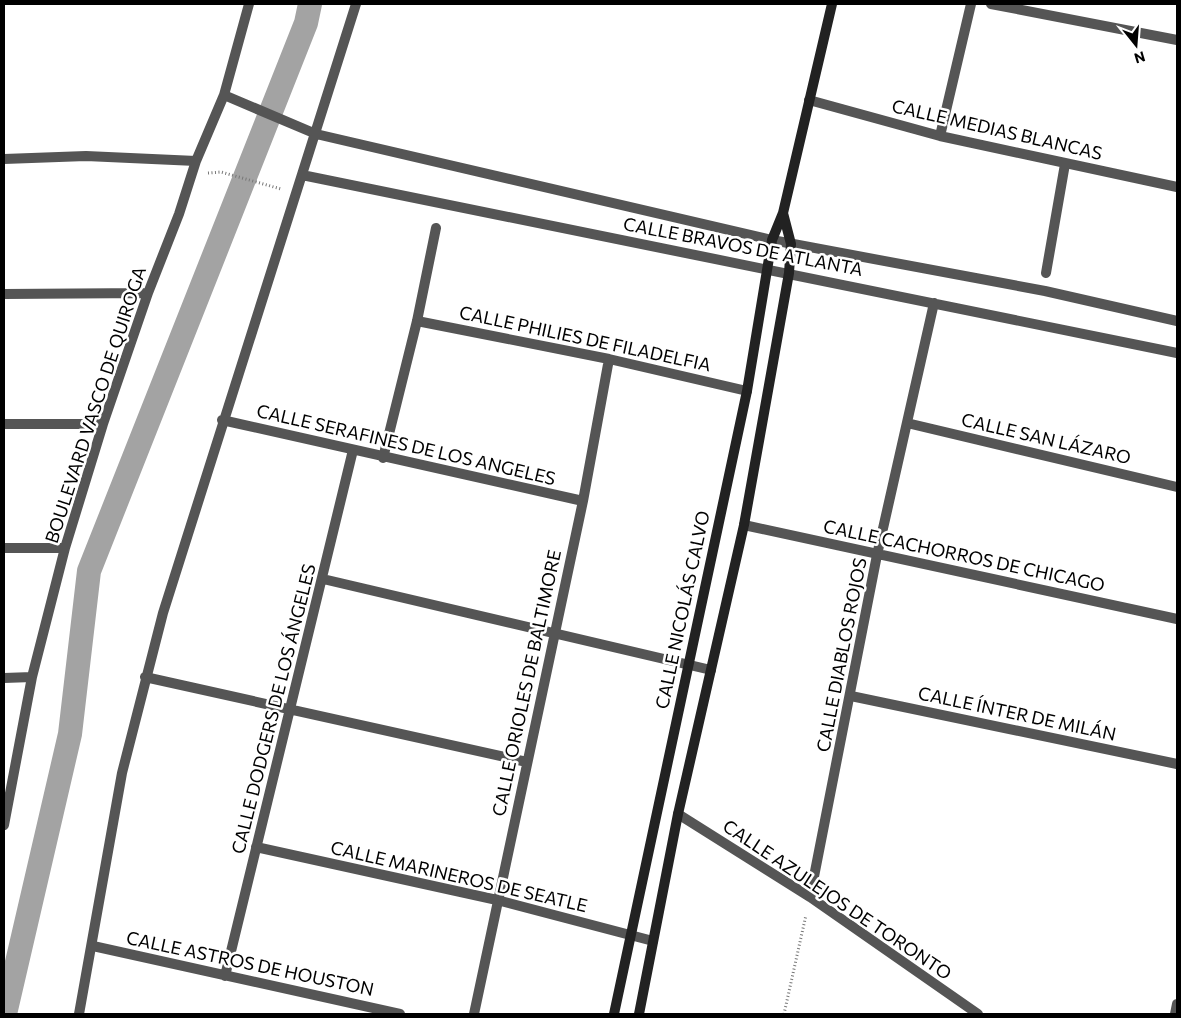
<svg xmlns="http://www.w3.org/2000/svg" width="1181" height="1018" font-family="Commissioner,sans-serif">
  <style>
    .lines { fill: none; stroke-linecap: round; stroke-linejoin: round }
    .canal { stroke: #a3a3a3; stroke-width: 24 }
    .path { stroke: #777; stroke-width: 3; stroke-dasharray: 1 2.5; stroke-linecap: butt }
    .street { stroke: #555; stroke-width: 10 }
    .secondary { stroke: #222; stroke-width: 10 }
    .labels { text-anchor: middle; stroke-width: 5; stroke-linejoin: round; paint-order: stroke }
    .street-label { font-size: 18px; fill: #000; stroke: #fff }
  </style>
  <rect width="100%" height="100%" fill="#fff"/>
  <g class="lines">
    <path class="canal" d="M5,1014l65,-280 19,-163 217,-548 4,-19"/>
    <path class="path" d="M208,173l13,-1 60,17
      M784,1014l22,-99"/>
    <path class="street" d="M991,4l186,36
      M224,95l92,39 456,106 273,51 132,30
      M809,100l131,36 237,51
      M940,136l31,-132
      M4,159l82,-3 110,5
      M302,175l875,178
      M1046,273l19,-109
      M4,294l144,-1
      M417,321l192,38 138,32
      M222,420l361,81
      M907,423l270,64
      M4,424h99
      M383,458l34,-137 19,-93
      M744,525l433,94
      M4,548h61
      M323,579l388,91
      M145,677l382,85
      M4,678l28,-1
      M851,696l326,68
      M678,814l132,83 168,117
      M4,825l28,-148 33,-129 38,-124 45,-131 31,-79 17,-53 28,-66 25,-91
      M256,847l241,53 156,41
      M810,897l67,-342 57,-252
      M93,946l307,68
      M225,976l128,-526
      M79,1014l43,-241 41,-160 193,-609
      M474,1014l109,-513 26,-142
      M1175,1014l2,-10"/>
    <path class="secondary" d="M614,1014l133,-623 25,-151 11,-27 49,-209
      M639,1014l39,-200 66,-289 45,-252 2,-29 -8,-31"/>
  </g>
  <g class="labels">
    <g class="street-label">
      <text transform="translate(997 130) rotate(13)" y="6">CALLE MEDIAS BLANCAS</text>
      <text transform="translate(743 247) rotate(11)" y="6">CALLE BRAVOS DE ATLANTA</text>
      <text transform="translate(585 339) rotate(12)" y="6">CALLE PHILIES DE FILADELFIA</text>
      <text transform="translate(96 405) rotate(-72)" y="6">BOULEVARD VASCO DE QUIROGA</text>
      <text transform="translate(1046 439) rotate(13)" y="6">CALLE SAN LÁZARO</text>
      <text transform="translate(406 445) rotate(13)" y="6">CALLE SERAFINES DE LOS ANGELES</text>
      <text transform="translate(964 556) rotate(12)" y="6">CALLE CACHORROS DE CHICAGO</text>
      <text transform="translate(683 610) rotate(-78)" y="6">CALLE NICOLÁS CALVO</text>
      <text transform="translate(842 655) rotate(-79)" y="6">CALLE DIABLOS ROJOS</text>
      <text transform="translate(527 683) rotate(-78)" y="6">CALLE ORIOLES DE BALTIMORE</text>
      <text transform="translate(274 709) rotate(-76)" y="6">CALLE DODGERS DE LOS ÁNGELES</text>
      <text transform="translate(1017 714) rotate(12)" y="6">CALLE ÍNTER DE MILÁN</text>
      <text transform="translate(459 877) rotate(13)" y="6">CALLE MARINEROS DE SEATLE</text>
      <text transform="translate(837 900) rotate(34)" y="6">CALLE AZULEJOS DE TORONTO</text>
      <text transform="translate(250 964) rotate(12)" y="6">CALLE ASTROS DE HOUSTON</text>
    </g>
  </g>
  <rect width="1181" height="1018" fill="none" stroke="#000000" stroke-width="10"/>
  <g transform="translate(1136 45) rotate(163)" stroke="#ffffff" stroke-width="4" paint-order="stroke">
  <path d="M0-4L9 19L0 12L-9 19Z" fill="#000000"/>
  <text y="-8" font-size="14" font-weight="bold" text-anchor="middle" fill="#000000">N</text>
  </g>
</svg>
